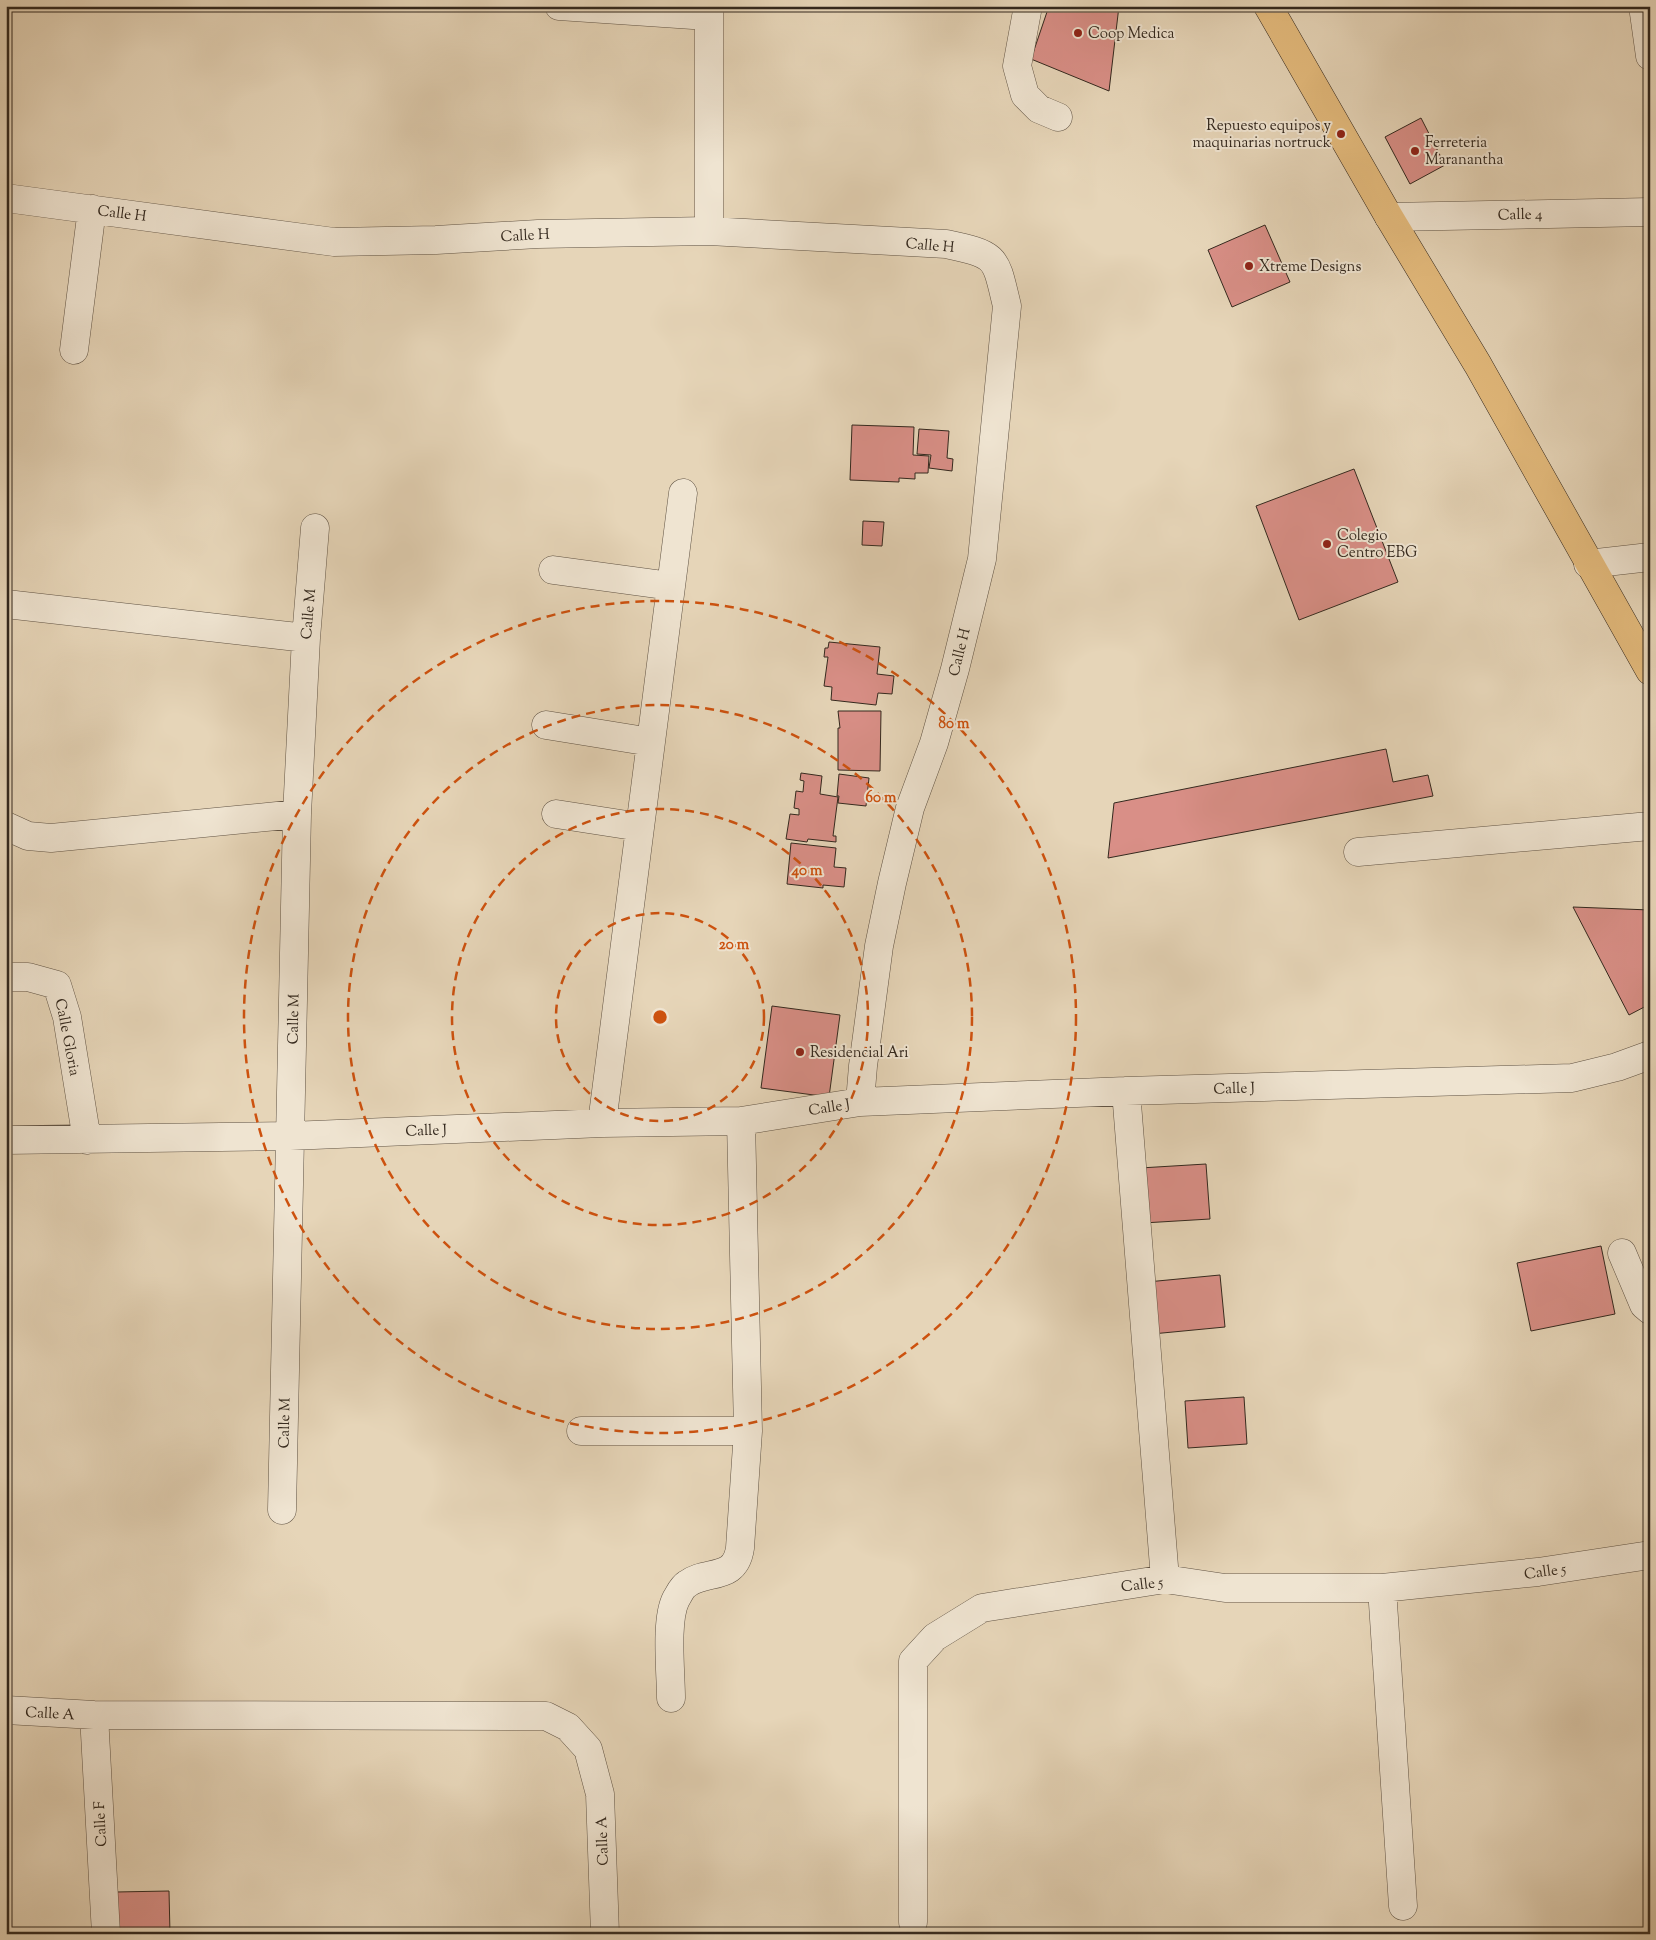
<svg xmlns="http://www.w3.org/2000/svg" width="1656" height="1940" font-family="'Sorts Mill Goudy',serif">
  <style>
    .building { fill: #d98f87; stroke: #33281e }
    .lines { fill: none; stroke-linecap: round; stroke-linejoin: round }
    .minor-casing { stroke: #605344; stroke-width: 29 }
    .major-casing { stroke: #33281e; stroke-width: 29 }
    .minor { stroke: #efe4d1; stroke-width: 28 }
    .major { stroke: #e3ba7c; stroke-width: 28 }
    .ring { fill: none; stroke: #cd520f; stroke-width: 2.5; stroke-dasharray: 9 6 }
    .poi-dot { fill: #8f2418; stroke: #efe4d1; stroke-width: 2 }
    .labels { text-anchor: middle; stroke-width: 4; stroke-linejoin: round; paint-order: stroke }
    .poi-label { font-size: 15px; fill: #33281e; stroke: #efe4d1; text-anchor: start }
    .street-label { font-size: 15px; fill: #33281e; stroke: #efe4d1 }
    .centre { fill: #cd520f; stroke: #efe4d1; stroke-width: 2.5 }
    .ring-label { font-size: 15px; text-anchor: middle; font-weight: bold; fill: #cd520f; stroke: #efe4d1; stroke-width: 4; stroke-linejoin: round; paint-order: stroke }
  </style>
  <rect width="100%" height="100%" fill="#e6d5b8"/>
  <filter id="stains"><feTurbulence type="fractalNoise" baseFrequency=".004" numOctaves="4"/><feColorMatrix values="0 0 0 0 .2 0 0 0 0 .09 0 0 0 0 .02 0 0 0 .5 -.17"/></filter>
  <radialGradient id="worn" r=".72"><stop offset=".6" stop-color="#630" stop-opacity="0"/><stop offset="1" stop-color="#630" stop-opacity=".3"/></radialGradient>
  <path class="building" d="M1049,6h70l-10,85 -78,-32z
    M1421,118l24,47 -35,19 -25,-47z
    M1265,225l25,57 -58,25 -24,-57z
    M852,425l62,2 -1,28 16,1 -1,17h-13v6l-16,-1v4l-49,-2z
    M919,429l30,2 -2,27 6,1 -1,12 -23,-3 2,-13 -14,-1z
    M1354,469l44,113 -99,38 -43,-114z
    M863,521l21,1 -2,24 -20,-1z
    M829,642l51,5 -3,27 17,2 -2,18 -14,-1 -2,12 -45,-5 1,-13 -8,-1 4,-29h-4l1,-9h3z
    M838,711h43l-1,60 -42,-1v-42h2z
    M1386,749l7,33 35,-7 5,21 -325,62 6,-55z
    M801,773l21,3 -2,18 18,3 -5,39h3v6l-28,-3 -1,3 -21,-3 4,-25 9,1v-6l-5,-1 2,-17 7,1 1,-11 -4,-1z
    M839,774l30,4 -3,28 -28,-3 1,-7h-2z
    M791,843l45,5 -2,19 12,1 -2,19 -21,-2v3l-36,-4z
    M1573,907l77,3v94l-21,11z
    M772,1006l68,9 -11,82 -68,-9z
    M1206,1164l4,55 -67,4 -3,-55z
    M1601,1246l14,68 -84,17 -14,-68z
    M1220,1275l5,52 -73,7 -5,-52z
    M1244,1397l3,47 -59,4 -3,-47z
    M169,1891l1,43h-54v-42z"/>
  <g class="lines">
    <g class="minor-casing">
      <path id="minor" d="M559,6l149,10
        M709,6v225
        M1028,6l-11,60 8,29 14,14 19,8
        M1643,6l7,50
        M6,198l328,44 102,-2 102,-6 171,-3 237,13c52,11 49,12 61,62l-25,253 -27,110 -21,74 -24,65 -18,75 -13,63 -16,120 -3,36
        M1389,217l261,-5
        M74,350l18,-141
        M1588,564l62,-7
        M553,570l118,16
        M6,604l300,34
        M546,725l105,17
        M556,814l84,13
        M6,826l22,10 23,2 246,-24
        M1358,852l292,-26
        M6,977h22l29,8 10,32 20,123
        M1126,1091l39,488
        M602,1123l81,-630
        M6,1140l284,-4 312,-13 139,-2 119,-19 266,-11 446,-13 45,-11 33,-12
        M1622,1253l22,52 6,5
        M581,1431h167
        M282,1510l15,-696 9,-176 9,-110
        M1382,1588l21,318
        M671,1698c0,-25 -6,-78 5,-99 3,-5 6,-12 11,-15 20,-15 48,-2 53,-36l8,-117 -7,-310
        M6,1710l88,5 452,1 22,11 20,22 12,45 5,140
        M94,1715l12,219
        M913,1922v-261l22,-24 47,-29 183,-29 60,9h157l156,-16 112,-17"/>
    </g>
    <g class="major-casing">
      <path id="major" d="M1268,6l121,211 89,148 172,306"/>
    </g>
    <use href="#minor" class="minor"/>
    <use href="#major" class="major"/>
  </g>
  <g class="ring">
    <circle cx="660" cy="1017" r="104"/>
    <circle cx="660" cy="1017" r="208"/>
    <circle cx="660" cy="1017" r="312"/>
    <circle cx="660" cy="1017" r="416"/>
  </g>
  <g class="poi-dot">
    <circle cx="1078" cy="33" r="5"/>
    <circle cx="1341" cy="134" r="5"/>
    <circle cx="1415" cy="151" r="5"/>
    <circle cx="1249" cy="266" r="5"/>
    <circle cx="1327" cy="544" r="5"/>
    <circle cx="800" cy="1052" r="5"/>
  </g>
  <g class="labels">
    <g class="poi-label">
      <text x="1088" y="38">Coop Medica</text>
      <text x="1331" y="130" text-anchor="end">Repuesto equipos y<tspan x="1331" dy="17">maquinarias nortruck</tspan></text>
      <text x="1425" y="147">Ferreteria<tspan x="1425" dy="17">Maranantha</tspan></text>
      <text x="1259" y="271">Xtreme Designs</text>
      <text x="1337" y="540">Colegio<tspan x="1337" dy="17">Centro EBG</tspan></text>
      <text x="810" y="1057">Residencial Ari</text>
    </g>
    <g class="street-label">
      <text transform="translate(122 213) rotate(7)" y="5">Calle H</text>
      <text transform="translate(1520 214) rotate(-1)" y="5">Calle 4</text>
      <text transform="translate(525 235) rotate(-3)" y="5">Calle H</text>
      <text transform="translate(930 245) rotate(5)" y="5">Calle H</text>
      <text transform="translate(308 614) rotate(-85)" y="5">Calle M</text>
      <text transform="translate(959 652) rotate(-76)" y="5">Calle H</text>
      <text transform="translate(293 1019) rotate(-89)" y="5">Calle M</text>
      <text transform="translate(68 1037) rotate(79)" y="5">Calle Gloria</text>
      <text transform="translate(1234 1088) rotate(-2)" y="5">Calle J</text>
      <text transform="translate(829 1107) rotate(-9)" y="5">Calle J</text>
      <text transform="translate(426 1130) rotate(-2)" y="5">Calle J</text>
      <text transform="translate(284 1423) rotate(-89)" y="5">Calle M</text>
      <text transform="translate(1545 1571) rotate(-8)" y="5">Calle 5</text>
      <text transform="translate(1142 1584) rotate(-7)" y="5">Calle 5</text>
      <text transform="translate(50 1713) rotate(3)" y="5">Calle A</text>
      <text transform="translate(100 1824) rotate(-93)" y="5">Calle F</text>
      <text transform="translate(602 1841) rotate(-92)" y="5">Calle A</text>
    </g>
  </g>
  <circle cx="660" cy="1017" r="8" class="centre"/>
  <g class="ring-label">
    <text x="954" y="728">80 m</text>
    <text x="881" y="802">60 m</text>
    <text x="807" y="875">40 m</text>
    <text x="734" y="949">20 m</text>
  </g>
  <rect width="1656" height="1940" fill="none" stroke="#e6d5b8" stroke-width="25"/>
  <rect x="8" y="8" width="1641" height="1925" fill="none" stroke="#33281e" stroke-width="2.5"/>
  <rect x="12" y="12" width="1631" height="1915" fill="none" stroke="#33281e"/>
  <rect width="100%" height="100%" filter="url(#stains)"/>
  <rect width="100%" height="100%" fill="url(#worn)"/>
</svg>
